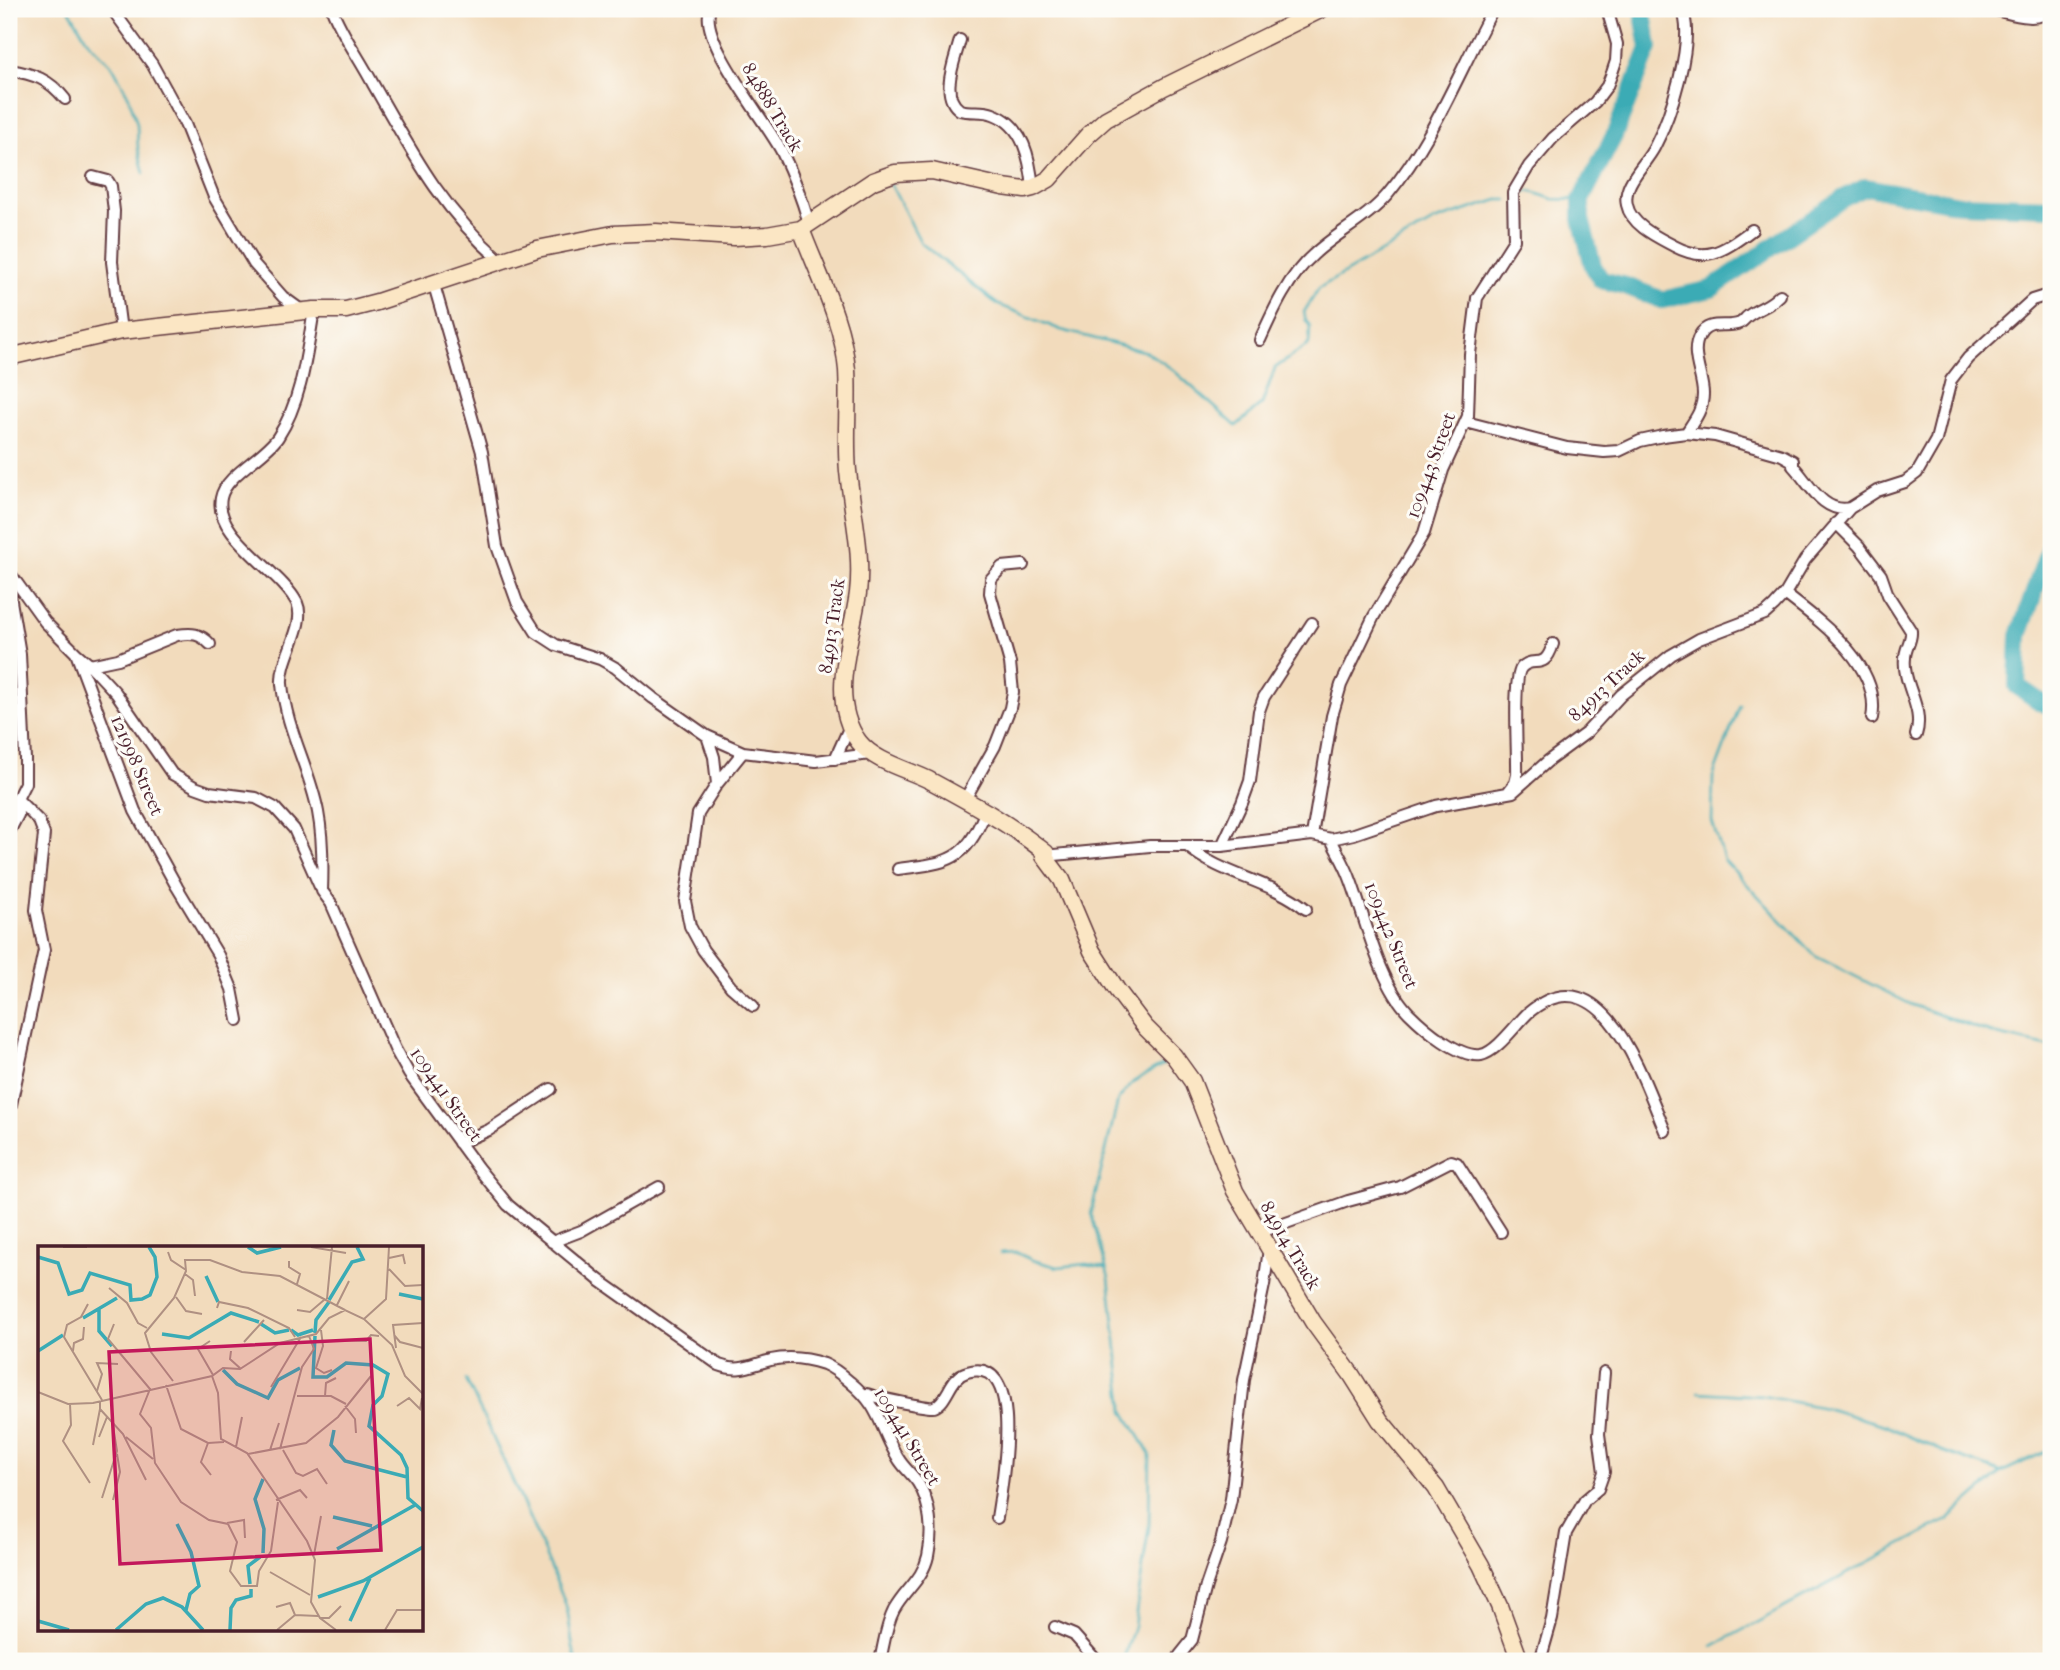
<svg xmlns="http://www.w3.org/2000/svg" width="2060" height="1670" font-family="'IM FELL French Canon',serif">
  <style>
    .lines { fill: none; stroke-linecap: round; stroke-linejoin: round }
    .stream { stroke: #3aabb5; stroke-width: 2.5 }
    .river { stroke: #3aabb5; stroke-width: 18 }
    .street-casing { stroke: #633b41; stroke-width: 14 }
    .secondary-casing { stroke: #633b41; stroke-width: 19 }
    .street { stroke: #fff; stroke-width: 10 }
    .secondary { stroke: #fbe6c4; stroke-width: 16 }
    .labels { text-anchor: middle; stroke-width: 6; stroke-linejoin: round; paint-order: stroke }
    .street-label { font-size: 19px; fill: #4a1f2b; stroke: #fdfcf7 }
    .inset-river { fill: none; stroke: #3aabb5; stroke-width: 3.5 }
    .inset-road { fill: none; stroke: #af9082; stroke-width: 2 }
    .view { fill: #c2185b; fill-opacity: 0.15; stroke: #c2185b; stroke-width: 3.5 }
    .inset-edge { fill: none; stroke: #4a1f2b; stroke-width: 3.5 }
  </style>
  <rect width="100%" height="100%" fill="#fdfcf7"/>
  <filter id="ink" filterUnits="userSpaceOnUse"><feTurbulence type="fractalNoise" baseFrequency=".0143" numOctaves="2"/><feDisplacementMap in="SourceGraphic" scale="14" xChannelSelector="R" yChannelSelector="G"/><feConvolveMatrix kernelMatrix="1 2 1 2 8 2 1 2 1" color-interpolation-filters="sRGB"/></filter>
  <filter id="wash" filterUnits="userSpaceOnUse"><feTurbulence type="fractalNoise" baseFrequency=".00686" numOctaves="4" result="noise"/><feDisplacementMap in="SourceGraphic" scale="28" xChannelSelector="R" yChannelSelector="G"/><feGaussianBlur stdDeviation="1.57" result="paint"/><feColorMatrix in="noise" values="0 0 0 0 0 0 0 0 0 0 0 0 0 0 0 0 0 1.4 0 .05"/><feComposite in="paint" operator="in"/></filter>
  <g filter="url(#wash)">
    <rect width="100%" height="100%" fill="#f2dbbc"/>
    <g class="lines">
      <path class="stream" d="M69,9l18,31 26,27 16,30 8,27 1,25 6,24
        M890,183l31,60 76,61 64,26 86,22 25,17 64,57 26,-22 13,-36 34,-24 1,-18 -4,-5 -2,-9 15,-24 115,-67 64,-21h9
        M1517,195l12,-4 24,8 28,1
        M1740,705l-27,72 -1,44 12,39 91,96 97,49 85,30 54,12
        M1000,1253l15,-1 17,8 26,7 28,-3 20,4
        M466,1380c35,74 69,147 99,223 7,19 4,40 12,58
        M1698,1392l65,4 62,12 59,17 58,26 58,21
        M1713,1646l234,-126 55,-48 49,-23
        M1123,1661l11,-35 15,-100 1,-72 -26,-43 -15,-133 -18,-65 27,-113 15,-18 36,-21"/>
      <path class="river" d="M1642,9l7,39 -35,88 -33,64v19l12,47 8,14 25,6 36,14 49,-11 131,-90 24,-12 94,17 91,3
        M2051,543l-32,93 -2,50 25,17 9,3"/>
    </g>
  </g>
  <g filter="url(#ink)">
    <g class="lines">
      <g class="street-casing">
        <path id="street" d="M112,9l40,55 33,60 29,73 40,67 29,33 18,13h13c-7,41 -12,91 -36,127 -13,20 -53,38 -57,61 -8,37 61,74 76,105 10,22 -17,55 -15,81 4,45 28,85 36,128 5,26 5,53 4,79l9,12 64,146 14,25 69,94 30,37 91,75 120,85c21,8 32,0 52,-5 18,-4 35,-2 53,4 10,4 18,11 26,18 31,25 29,45 48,76 5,9 14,16 20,25 13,20 15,50 10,73 -5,23 -23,34 -34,54 -8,15 -10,34 -14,51
          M332,9c10,26 28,50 41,75 39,68 68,125 128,177
          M710,9c-12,31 57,113 72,143 11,23 20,47 27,71
          M1682,9c14,31 -12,109 -28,139 -9,17 -32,36 -27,57 4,20 30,32 47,41 34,18 50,4 78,-16
          M1992,9c18,4 44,15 59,1
          M960,40c-5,20 -21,56 0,70 11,3 23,0 33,4 31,11 37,45 40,74
          M9,70c25,4 40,9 56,29
          M93,177l15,4 3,5 3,25 -2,51 9,69
          M434,285l48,167 15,94 20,56 19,30 20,13 44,14 16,9 37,30 54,38 36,16 73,9 54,-7
          M1260,340c13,-29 28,-63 53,-85 23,-22 54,-36 75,-61 46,-55 71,-123 105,-185
          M1466,422l101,26 37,4 15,-1 21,-10 23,-5 23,-3 29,3 67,19 11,6v5c16,17 30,48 57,42
          M1686,433c8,-12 17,-23 17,-39 0,-19 -14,-42 -3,-59 9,-16 27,-6 40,-12 4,-2 5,-5 8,-7 12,-9 21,-9 32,-21
          M1836,523l23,23 22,29 7,20 23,36c1,10 -6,17 -6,27 -3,27 20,50 11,77
          M9,572l36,50 31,31 59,158 42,76 41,68 14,34 6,31
          M9,589l11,65 5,105v24l-8,16 1,16 -9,17
          M1785,594c36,28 97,72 87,124
          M76,653l14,12 26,28 56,81 23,13 14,5 47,6 19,10 19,21 26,58
          M90,665l28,-6 59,-24c15,-2 23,-2 33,9
          M707,736l7,21 3,27
          M743,752l-26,32 -19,30 -13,87 5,25 13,24 28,37 22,19
          M835,759l15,-33
          M1508,792l7,-9 2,-8c1,-18 -5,-99 5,-108 12,-12 22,6 31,-23
          M964,801l31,-55 15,-38 3,-16 -3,-29 -20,-70 1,-14 11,-12 21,-2
          M1312,835l20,-119 9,-31 33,-69 50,-83 19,-63 25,-54 2,-62 7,-56 37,-58 -1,-47 16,-27 24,-28 42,-36 12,-16 5,-13 4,-12 1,-17 -10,-35
          M1331,839c6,13 14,25 19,39 15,39 29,105 59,135 15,15 50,45 72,42 16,-3 35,-31 47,-42 75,-64 116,69 137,118
          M1187,846c35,30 84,34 119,63
          M1222,846l20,-43 8,-22 9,-70 5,-14 48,-74
          M1044,856l106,-10h72l90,-11 19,4 23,-5 82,-28 77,-14 35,-31 38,-28 35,-38 50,-40 28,-16 66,-25 9,-8 11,-12 20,-34 45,-52 27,-17 28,-9 12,-9 19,-33 15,-60 17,-22 64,-58 19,-6
          M898,869c49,-6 67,-7 87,-56
          M9,1114l35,-164 -8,-40 8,-76 -5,-13 -22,-22
          M459,1143l30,-13 62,-41
          M1258,1233l90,-32 52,-14 51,-26 6,2 44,69
          M552,1242l29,-11 78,-44
          M867,1394c7,3 63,15 67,13 15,-6 15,-30 33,-35 61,-18 34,118 30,146
          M1055,1627l19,8 23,26
          M1177,1661l3,-6 12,-15 14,-54 15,-44 10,-43 13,-119 20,-95 5,-36
          M1540,1661l12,-42 14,-86 19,-33 13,-11 6,-17 -5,-38 5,-61"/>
      </g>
      <g class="secondary-casing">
        <path id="secondary" d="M801,229c17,45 42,92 46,141 2,34 -2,67 1,101 4,41 15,81 10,122 -6,47 -31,106 1,149 16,20 48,27 70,38 39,21 83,45 117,73l-2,3 18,24 30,71 25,39 28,37 29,29 18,25 43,110 78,131 38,52 29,46 56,68 45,77 19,41 20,55
          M9,357l112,-26 193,-21h32l31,-8 160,-53 76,-15 43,-2 78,5 33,-2 34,-6 72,-48 22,-8 37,-2 71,16 22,3 8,-2 16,-9 39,-44 18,-16 58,-32 158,-78"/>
      </g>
      <use href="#street" class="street"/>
      <use href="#secondary" class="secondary"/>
    </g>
  </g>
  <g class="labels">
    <g class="street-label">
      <text transform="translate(773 107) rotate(59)" y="7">84888 Track</text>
      <text transform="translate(1430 465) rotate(-70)" y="7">109443 Street</text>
      <text transform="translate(831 626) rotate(-82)" y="7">84913 Track</text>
      <text transform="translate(1606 685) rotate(-43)" y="7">84913 Track</text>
      <text transform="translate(138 765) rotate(67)" y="7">121998 Street</text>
      <text transform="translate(1392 935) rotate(68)" y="7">109442 Street</text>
      <text transform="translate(447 1094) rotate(55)" y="7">109441 Street</text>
      <text transform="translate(1291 1245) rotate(59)" y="7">84914 Track</text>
      <text transform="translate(908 1436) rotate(59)" y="7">109441 Street</text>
    </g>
  </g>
  <g transform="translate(38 1246)">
    <rect width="385" height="385" fill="#f2dbbc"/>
    <path class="inset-river" d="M210,1l9,6 24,-6M0,11l20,6 11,31 13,-4 8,-17 40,12 1,15 11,-1 8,-4 7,-18 -2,-20 -6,-10M168,30l12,26M361,48l24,5M291,54l23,-38 11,-3 -6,-12M61,63v22l13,15M45,72l34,-20M223,78l14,9 14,-3M253,84l7,5 15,-5M277,87l1,-13 13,-18M124,88l27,4 42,-25 28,9M277,90l-2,41h14l19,-14 27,2 15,9 -6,22 -9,9 -4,21 32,29 6,13 1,30 15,13M0,105l25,-16M185,124l14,14 31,14 10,-18 22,-12M296,184l-3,15 14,16 62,16M295,271l39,9M139,278l14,28 8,34 -9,8 -4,16M299,303l78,-44M225,307l1,-24 -9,-30 8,-20M212,338l-2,-18 12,-9M280,351l45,-16 60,-34M0,375l31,9M312,375l20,-43M78,384l30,-26 17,-6 19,9 21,23M192,384l1,-22 5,-8 15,-4v-7"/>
    <path class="inset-road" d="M25,1h24M273,1l35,6M130,6l3,8 15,10M351,12l14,-3 2,9M251,15v6l11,7 -3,10M351,23l16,17 18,-1M147,28l8,6 2,16M71,42l18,15 11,20 9,5M138,51l10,14 16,3M289,53l5,-52M50,58l-7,13 -14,8 -3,12 38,63M299,59l12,-24M179,62l2,-6 29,6 41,20 6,9M259,64l13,2 14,-12M326,73l22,-20 3,-52M76,78l-6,15 42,50 -10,25 11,14 4,35 26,39 28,18 19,4 9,18 -7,29 11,15h16l2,-15 12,-20 7,-49M283,84l2,16 -7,22 8,5 8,-3M356,89l6,7 23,6M301,94l27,1 5,-6 8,1M172,95l-12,8 15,26M206,96l20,-22M358,102l-3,-23 30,-2M35,105l1,-8 9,-4 1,-12M193,105l-1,8 11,10M174,130l6,17 3,46 26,14 60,88 8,19 -4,42 9,16 16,12M135,135l-22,-29 -6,-19 29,-35 12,-27 -1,-11h25l32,12 38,4 65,34M128,139l15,44 27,14 16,-1M233,141l30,-50M59,145l5,-17 -5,-11 21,1M0,146l30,12 25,-1 119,-27 11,-8 17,1 40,-26 36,-9 13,-16 16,-8 19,9 28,26 13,31 18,18M259,150h34l15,8M287,150l1,-13 10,-5M62,155v8l23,25 23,46M32,158l1,21 -8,16 27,42M307,160l10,13 1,14M359,160l12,-8 11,11 2,-11M61,191l8,-20M88,191l27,22M170,197l-7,19 10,13M55,199l7,-36M198,201l6,-30M242,203l22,-82 12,-18 -5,-13M232,204l9,-27M245,204l13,23 7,3 14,-7 10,15M210,208l58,-11 32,-26 33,-41M64,252l15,-47 -4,-25M75,254l7,-28 -3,-18M238,254l24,-10 7,8M189,277l17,-3 1,18M276,309l7,-39M232,326l40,23M238,361l14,-4 5,12M282,372h9l12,-12M239,384l18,-15 23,1M347,384l12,-20h26"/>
    <path class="view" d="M332,93l11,211 -261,14 -11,-212z"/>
    <rect width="385" height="385" class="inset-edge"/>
  </g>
  <rect width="2060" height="1670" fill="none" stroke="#fdfcf7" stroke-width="35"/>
</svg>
